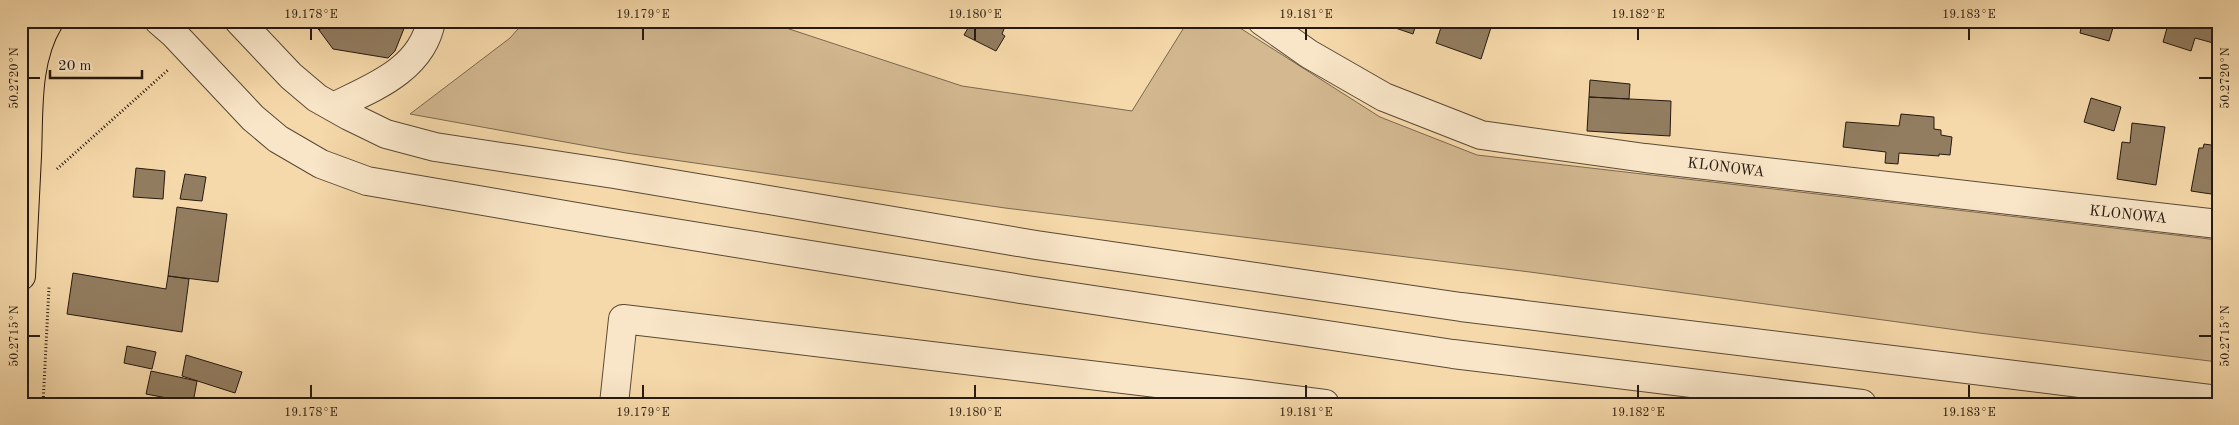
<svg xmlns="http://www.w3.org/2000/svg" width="2239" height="425" font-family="'Old Standard TT',serif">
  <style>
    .green { fill: #d3b890; stroke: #7c6850 }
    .building { fill: #927d60; stroke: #26190f }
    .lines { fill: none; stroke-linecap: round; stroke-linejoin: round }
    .minor-casing { stroke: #5a4936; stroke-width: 30 }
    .major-casing { stroke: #26190f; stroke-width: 30 }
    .path { stroke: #26190f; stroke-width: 3; stroke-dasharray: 1 2.5; stroke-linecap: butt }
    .minor { stroke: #f9e6c8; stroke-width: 28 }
    .major { stroke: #f6d9aa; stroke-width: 28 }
    .ticks { fill: none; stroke: #26190f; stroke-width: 2 }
    .labels { text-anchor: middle; stroke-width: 4; stroke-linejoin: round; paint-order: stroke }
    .street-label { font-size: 15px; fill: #26190f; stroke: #f9e6c8 }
    .neatline { fill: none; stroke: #26190f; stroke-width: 2 }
    .ticks-label { font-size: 12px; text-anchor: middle; fill: #26190f }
  </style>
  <rect width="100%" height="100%" fill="#f6d9aa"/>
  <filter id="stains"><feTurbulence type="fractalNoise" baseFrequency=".004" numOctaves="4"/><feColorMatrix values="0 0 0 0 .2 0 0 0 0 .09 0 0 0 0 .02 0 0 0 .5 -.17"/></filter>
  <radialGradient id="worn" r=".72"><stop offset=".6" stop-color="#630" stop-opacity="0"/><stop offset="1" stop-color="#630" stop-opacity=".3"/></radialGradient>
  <path class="green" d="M525,21h240l197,65 170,25 56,-90h41l151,96 97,38 741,85v122l-239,-29 -449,-61 -525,-64 -379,-55 -216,-39 100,-76z"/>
  <path class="building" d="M310,21h19l-10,9z
    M329,21h78l-12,30 -7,7 -55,-9 -14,-19z
    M972,21h18l14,8 -2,5 3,2 -9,15 -32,-16z
    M1375,21h42l-4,13z
    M1443,21h50l-12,38 -45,-16z
    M2060,21h55l-6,20 -29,-8 1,-5z
    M2169,21h49v38l-5,-1 4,-14 -22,-6 -4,13 -28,-9z
    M1590,80l40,4 -1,15 -40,-2z
    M1589,97l82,4 -1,35 -83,-5z
    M2091,98l30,9 -7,24 -30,-9z
    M1901,114l33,3v12l7,1v5l11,2 -2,18 -11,-1v2l-40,-3 -1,11 -13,-1 1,-11 -43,-5 3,-25 53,4z
    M2132,123l33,4 -9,58 -39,-6 5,-37 8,1z
    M2204,144l14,2v49l-27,-4 8,-43h4z
    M136,168l29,3 -2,28 -30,-2z
    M185,174l21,3 -4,24 -22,-2z
    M177,207l50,7 -9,68 -50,-6z
    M73,273l93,16 2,-13 21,3 -7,53 -115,-18z
    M127,346l29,6 -4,17 -28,-6z
    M186,355l56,17 -7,21 -53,-17z
    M151,371l46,10 -4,22 -47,-9z"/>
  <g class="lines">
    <g class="minor-casing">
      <path id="minor" d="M159,21l15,13 79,84 25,21 43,25 46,17 239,41 421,68 426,64 409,50
        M239,21l52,55 26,22 32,18 37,18 49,13 179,27 422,71 425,62 757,93
        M1262,21l47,33 75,43 97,38 164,23 573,66
        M333,107c39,-19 89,-37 98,-86
        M1248,394l77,10
        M614,404l9,-85 625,75 -1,10"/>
    </g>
    <g class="major-casing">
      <path id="major" d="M21,276c2,-40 4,-80 6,-120 2,-45 -2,-95 22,-135"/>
    </g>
    <path class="path" d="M57,169l111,-99
      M43,404l6,-117"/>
    <use href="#minor" class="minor"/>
    <use href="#major" class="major"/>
  </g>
  <path class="ticks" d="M311,28v12M643,28v12M975,28v12M1306,28v12M1638,28v12M1969,28v12M28,78h12M2199,78h13M28,336h12M2199,336h13M311,385v13M643,385v13M975,385v13M1306,385v13M1638,385v13M1969,385v13"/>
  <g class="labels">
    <g class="street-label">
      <text transform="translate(1726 167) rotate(7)" y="5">KLONOWA</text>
      <text transform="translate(2128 214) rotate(6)" y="5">KLONOWA</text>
    </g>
  </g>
  <rect width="2239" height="425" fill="none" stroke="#f6d9aa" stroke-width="55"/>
  <path d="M50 70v8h92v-8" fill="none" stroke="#26190f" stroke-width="2.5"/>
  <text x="58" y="70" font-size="15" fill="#26190f" stroke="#f9e6c8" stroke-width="4" paint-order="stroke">20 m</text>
  <rect x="28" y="28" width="2184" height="370" class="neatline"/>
  <g class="ticks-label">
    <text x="311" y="18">19.178°E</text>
    <text x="643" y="18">19.179°E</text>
    <text x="975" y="18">19.180°E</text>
    <text x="1306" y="18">19.181°E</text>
    <text x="1638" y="18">19.182°E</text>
    <text x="1969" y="18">19.183°E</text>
    <text transform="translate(14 78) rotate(-90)" y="4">50.2720°N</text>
    <text transform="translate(2225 78) rotate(-90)" y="4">50.2720°N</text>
    <text transform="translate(14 336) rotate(-90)" y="4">50.2715°N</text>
    <text transform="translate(2225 336) rotate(-90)" y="4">50.2715°N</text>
    <text x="311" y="416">19.178°E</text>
    <text x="643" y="416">19.179°E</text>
    <text x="975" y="416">19.180°E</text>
    <text x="1306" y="416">19.181°E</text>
    <text x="1638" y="416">19.182°E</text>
    <text x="1969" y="416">19.183°E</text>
  </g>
  <rect width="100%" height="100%" filter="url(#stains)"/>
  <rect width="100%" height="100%" fill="url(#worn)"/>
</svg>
